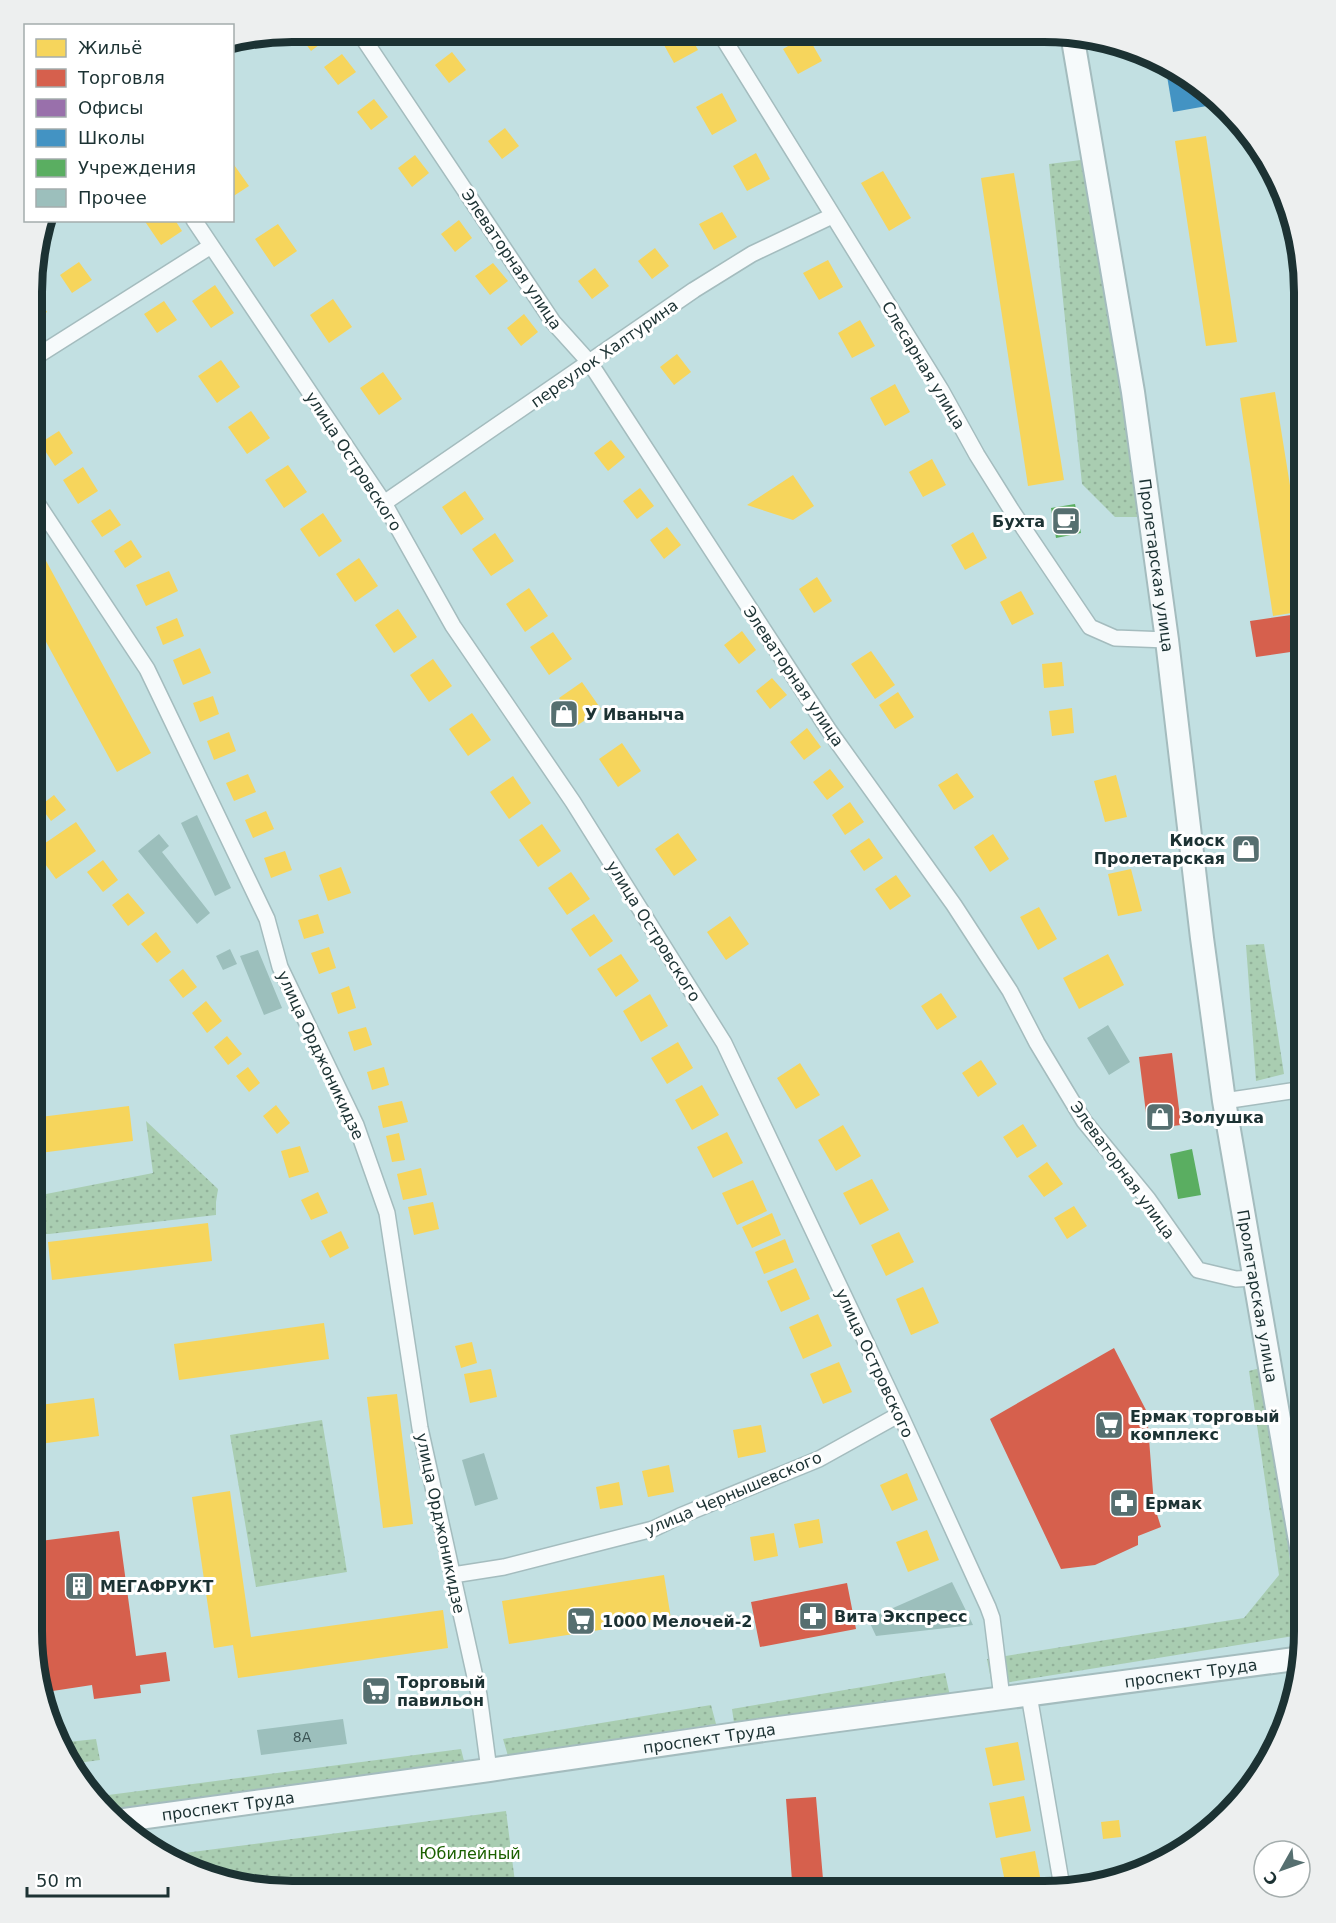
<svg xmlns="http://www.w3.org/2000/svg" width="1336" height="1923" font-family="'DejaVu Sans',sans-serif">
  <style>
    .grass { fill: url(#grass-dots) }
    .homes { fill: #f6d55c }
    .shops { fill: #d6604d }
    .offices { fill: #9970ab }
    .schools { fill: #4393c3 }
    .public { fill: #5aae61 }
    .building { fill: #9cbfbc }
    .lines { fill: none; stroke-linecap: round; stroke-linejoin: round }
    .street-casing { stroke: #a4bcbe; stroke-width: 18 }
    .secondary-casing { stroke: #a4bcbe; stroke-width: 26 }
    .street { stroke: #f6fafb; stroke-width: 15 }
    .secondary { stroke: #f6fafb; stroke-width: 22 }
    .labels { text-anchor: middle; stroke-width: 6; stroke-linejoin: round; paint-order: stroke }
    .number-label { font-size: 14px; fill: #3c5555 }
    .street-label { font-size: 16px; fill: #1c3233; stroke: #fff }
    .poi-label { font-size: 16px; font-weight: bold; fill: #1c3233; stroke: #fff; text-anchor: start }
    .park-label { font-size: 16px; fill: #1b6000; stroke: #fff }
    .rim { fill: none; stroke: #1c3233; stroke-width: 8 }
  </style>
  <defs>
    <pattern id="grass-dots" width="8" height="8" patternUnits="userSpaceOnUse" patternTransform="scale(1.5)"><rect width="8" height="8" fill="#a9cdb1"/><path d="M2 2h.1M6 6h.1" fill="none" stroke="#91b099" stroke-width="1.8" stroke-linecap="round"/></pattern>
  </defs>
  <rect width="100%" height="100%" fill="#c2e0e2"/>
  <path class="grass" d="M1081,160l62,357h-28l-33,-33 -33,-320z
    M1264,944l20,130 -28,7 -10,-136z
    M146,1121l72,68 -2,13v13l-167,19h-15l7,-39 112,-22z
    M1264,1367l36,268 -308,50 -5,-26 257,-41 35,-43 -30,-204z
    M322,1420l25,152 -91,15 -26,-152z
    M945,1673l5,23 -215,34 -3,-21z
    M711,1705l5,19 -208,32 -5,-17z
    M96,1739l4,21 -30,4 -12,-21z
    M461,1749l4,16 -358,47 -14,-15z
    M506,1811l10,79 -257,-1 -90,-34z"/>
  <path class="homes" d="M301,32h22l5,6 -17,13 -13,-18z
    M666,33h23l9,17 -24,13 -15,-27z
    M807,35l15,26 -24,13 -15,-25z
    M452,52l14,18 -17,13 -14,-18z
    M342,54l14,18 -18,13 -14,-18z
    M722,93l15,28 -25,14 -16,-28z
    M374,99l14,18 -17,13 -14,-18z
    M505,128l14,18 -17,13 -14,-18z
    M1206,136l31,206 -31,4 -31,-205z
    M756,153l14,26 -23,12 -14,-25z
    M415,155l14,18 -17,14 -14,-19z
    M232,162l17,24 -17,11z
    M883,171l28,47 -22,13 -28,-48z
    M1014,173l50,307 -36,6 -47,-308z
    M722,212l15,25 -23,13 -15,-26z
    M144,220h31l7,11 -21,14z
    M459,220l13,18 -17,14 -14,-18z
    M278,224l19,27 -23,16 -19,-28z
    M655,248l14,18 -17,13 -14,-18z
    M828,260l15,27 -24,13 -16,-27z
    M79,262l13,18 -20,13 -12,-18z
    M493,263l15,18 -18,14 -15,-19z
    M595,268l14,18 -17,13 -14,-18z
    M215,285l19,28 -23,15 -19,-27z
    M34,293l13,19 -13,9z
    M333,299l19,28 -23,16 -19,-28z
    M164,301l13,19 -20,13 -13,-19z
    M524,314l14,18 -17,14 -14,-18z
    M860,320l15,26 -23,12 -14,-25z
    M677,354l14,18 -17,13 -14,-18z
    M221,360l19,27 -23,16 -19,-27z
    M383,372l19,27 -23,16 -19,-27z
    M895,384l15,28 -25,14 -15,-28z
    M1275,392l22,137 7,82 -31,5 -33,-218z
    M34,397l12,20 -12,8z
    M251,411l19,27 -23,16 -19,-27z
    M59,431l14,22 -18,13 -15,-23z
    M611,440l14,17 -17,14 -14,-18z
    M932,459l14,26 -23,12 -14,-25z
    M288,465l19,27 -23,16 -19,-28z
    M83,467l15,24 -20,13 -15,-24z
    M793,475l21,31 -21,14 -46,-15z
    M640,488l14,18 -17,13 -14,-18z
    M465,491l19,28 -23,16 -19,-28z
    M110,509l11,16 -19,12 -11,-16z
    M323,513l19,28 -23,16 -19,-28z
    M667,527l14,18 -17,14 -14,-19z
    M973,532l14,26 -22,12 -14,-25z
    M495,533l19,28 -23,15 -19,-27z
    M131,540l11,17 -17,11 -11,-17z
    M39,548l112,205 -34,19 -84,-154v-66z
    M359,558l19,28 -23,16 -19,-28z
    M169,571l9,20 -32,15 -10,-21z
    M817,577l15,24 -18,12 -15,-24z
    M529,588l19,28 -23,16 -19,-28z
    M1021,591l13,23 -22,11 -12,-23z
    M398,609l19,28 -23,16 -19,-28z
    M177,618l7,18 -21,9 -7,-18z
    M742,631l14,19 -17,14 -15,-19z
    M553,632l19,27 -23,16 -19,-28z
    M200,648l11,25 -28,12 -10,-25z
    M871,651l24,34 -20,14 -24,-35z
    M433,659l19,27 -23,16 -19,-27z
    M1062,662l2,24 -20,2 -2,-24z
    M772,678l15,17 -17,14 -14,-18z
    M582,682l19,27 -23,16 -19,-27z
    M898,692l16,25 -19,12 -16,-24z
    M213,696l6,18 -19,8 -7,-19z
    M1072,708l2,25 -22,3 -3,-25z
    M472,713l19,27 -23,16 -19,-27z
    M1304,719v81h-1l-13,-79z
    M807,728l14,19 -17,13 -14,-18z
    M229,732l7,19 -22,9 -7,-19z
    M622,743l19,28 -23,16 -19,-28z
    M33,763l10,13 -10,8z
    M830,769l14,18 -17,13 -14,-18z
    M957,773l17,24 -20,13 -16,-25z
    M248,774l8,18 -22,9 -8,-18z
    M1116,775l11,42 -22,5 -11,-41z
    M513,776l18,27 -22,16 -19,-27z
    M54,795l12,15 -15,11 -11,-15z
    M850,802l14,20 -19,13 -13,-20z
    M266,811l8,18 -21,9 -8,-18z
    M76,822l20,29 -40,28 -21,-29z
    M542,824l19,27 -23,16 -19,-27z
    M678,833l19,27 -23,16 -19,-27z
    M993,834l16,25 -19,13 -16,-25z
    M869,838l14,20 -19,13 -14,-20z
    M285,851l7,19 -21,8 -7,-20z
    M103,860l15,20 -15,12 -16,-20z
    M341,867l10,26 -23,8 -9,-26z
    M1131,869l11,42 -24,5 -10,-42z
    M571,872l19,27 -23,16 -19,-27z
    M896,875l15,21 -21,14 -15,-21z
    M128,893l17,20 -17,13 -16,-21z
    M1039,907l18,32 -19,11 -18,-33z
    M318,914l6,19 -20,6 -6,-19z
    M594,914l19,27 -23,16 -19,-28z
    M730,916l19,28 -23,16 -19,-28z
    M156,932l15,20 -14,11 -16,-19z
    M329,947l7,21 -17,6 -8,-21z
    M621,954l18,27 -23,16 -19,-28z
    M1108,954l16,31 -45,24 -16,-31z
    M183,969l14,18 -14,11 -14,-18z
    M349,986l7,22 -18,6 -7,-21z
    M941,993l16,24 -20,13 -16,-24z
    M650,994l18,32 -27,16 -18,-31z
    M206,1001l16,20 -15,12 -15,-20z
    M366,1027l6,18 -18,6 -6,-19z
    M227,1036l15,18 -14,11 -14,-18z
    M678,1042l15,26 -26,16 -16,-26z
    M981,1060l16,24 -19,13 -16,-24z
    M800,1063l20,32 -24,14 -19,-31z
    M248,1067l12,16 -11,9 -13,-16z
    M384,1067l5,18 -17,5 -5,-18z
    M702,1085l17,30 -27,15 -17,-30z
    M402,1101l6,21 -25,6 -5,-22z
    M276,1105l14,18 -13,11 -14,-18z
    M129,1106l4,35 -101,13v-36z
    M1023,1124l14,22 -20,12 -14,-21z
    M843,1125l18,31 -25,15 -18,-31z
    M727,1132l16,31 -30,15 -16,-31z
    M399,1133l6,27 -13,2 -6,-26z
    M300,1146l9,26 -20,6 -8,-27z
    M1047,1162l16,22 -19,13 -16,-21z
    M421,1168l6,27 -24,5 -6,-26z
    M872,1179l17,31 -29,15 -17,-32z
    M753,1180l14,31 -30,14 -15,-32z
    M318,1192l10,21 -17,7 -10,-20z
    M433,1202l6,27 -25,6 -6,-28z
    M1074,1206l13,20 -20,13 -13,-21z
    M772,1213l9,22 -29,13 -10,-21z
    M208,1223l4,38 -160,19 -4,-38z
    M341,1231l8,17 -19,10 -9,-17z
    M899,1232l15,30 -28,14 -15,-31z
    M785,1239l9,23 -30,12 -9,-22z
    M796,1268l14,31 -29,13 -14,-31z
    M923,1287l16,36 -28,12 -15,-36z
    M818,1314l14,32 -29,13 -14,-32z
    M324,1323l5,36 -150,21 -5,-36z
    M472,1342l5,21 -16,5 -6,-22z
    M839,1362l13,30 -29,12 -13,-30z
    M491,1369l6,28 -27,6 -6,-29z
    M397,1394l16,130 -30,4 -16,-131z
    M94,1398l5,38 -67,9v-39z
    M761,1425l5,27 -28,6 -5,-28z
    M669,1465l5,27 -26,5 -6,-26z
    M907,1473l11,27 -26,11 -12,-26z
    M619,1482l4,23 -23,4 -4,-22z
    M230,1491l21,146 192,-27 5,38 -210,30 -5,-33 -19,3 -22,-151z
    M819,1519l4,24 -24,5 -5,-24z
    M927,1530l12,30 -31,12 -12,-30z
    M774,1533l4,23 -24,5 -4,-24z
    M664,1575l7,44 -162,25 -7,-43z
    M1018,1742l7,38 -32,6 -8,-38z
    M1024,1796l7,35 -35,7 -7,-35z
    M1119,1820l2,17 -18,2 -2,-17z
    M1035,1851l7,36 -35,4 -7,-33z"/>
  <path class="shops" d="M1291,615l2,11 11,-1v25l-48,7 -6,-36z
    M1172,1053l9,72 -33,4 -9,-72z
    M1114,1348l33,64 7,93 7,22 -23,9v9l-43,20 -34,4 -71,-150z
    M119,1531l17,125 30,-4 4,29 -30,4 1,8 -47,6 -2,-14 -46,7 -14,-61v-89z
    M847,1583l9,46 -96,18 -9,-45z
    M816,1797l7,82 -31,2 -6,-82z"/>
  <path class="offices" d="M1304,907v62h-1l-10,-61z"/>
  <path class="schools" d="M1165,64l37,21 16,19 -45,8z"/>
  <path class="public" d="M1075,504l6,29 -25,5 -5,-30z
    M1192,1149l9,46 -23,4 -8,-45z"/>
  <path class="building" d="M197,815l34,73 -16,8 -34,-73z
    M159,834l10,12 -7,6 48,61 -13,11 -59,-73z
    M230,949l7,15 -14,6 -7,-14z
    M258,950l24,58 -18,7 -24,-59z
    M1108,1025l22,37 -21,13 -22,-37z
    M484,1453l14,46 -23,7 -13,-46z
    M952,1582l21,43 -97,11 -8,-17z
    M343,1719l4,25 -86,11 -4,-25z"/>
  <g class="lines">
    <g class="street-casing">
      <path id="street" d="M359,32l194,290 37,41 238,366 126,176 56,86 27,52 47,78 64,78 50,71 38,9 19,-1
        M720,33l221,357 36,65 35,56 78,116 25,11 52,2
        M194,220l190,283 69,123 120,176 151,241 176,371 88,193 4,11 10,80
        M34,358l177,-112
        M33,497l114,172 120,250 13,48 76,158 31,88 33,215 59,267 10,75
        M384,503l310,-213 58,-36 80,-38
        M1224,1101l80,-12
        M453,1575l51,-8 149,-38 27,-13 139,-57 81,-45
        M1029,1695l33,192"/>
    </g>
    <g class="secondary-casing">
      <g id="secondary">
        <path id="s1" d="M1072,34l61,358 34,248 35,298 22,163 80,463"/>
        <path id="s2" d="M117,1821l372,-51 275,-40 538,-72"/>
      </g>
    </g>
    <use href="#street" class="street"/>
    <use href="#secondary" class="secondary"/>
  </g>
  <defs>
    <g id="cafe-square" transform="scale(1.5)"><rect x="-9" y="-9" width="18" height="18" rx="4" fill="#566f70" stroke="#fff"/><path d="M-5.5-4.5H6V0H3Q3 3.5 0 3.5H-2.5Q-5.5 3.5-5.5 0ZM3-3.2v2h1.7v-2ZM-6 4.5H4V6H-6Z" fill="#fff"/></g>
    <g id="shop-square" transform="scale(1.5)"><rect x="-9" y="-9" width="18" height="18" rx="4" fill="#566f70" stroke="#fff"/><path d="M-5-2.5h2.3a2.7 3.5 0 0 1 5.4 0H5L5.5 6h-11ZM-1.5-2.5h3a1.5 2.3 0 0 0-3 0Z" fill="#fff"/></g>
    <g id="supermarket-square" transform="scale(1.5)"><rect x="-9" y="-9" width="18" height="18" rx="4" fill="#566f70" stroke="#fff"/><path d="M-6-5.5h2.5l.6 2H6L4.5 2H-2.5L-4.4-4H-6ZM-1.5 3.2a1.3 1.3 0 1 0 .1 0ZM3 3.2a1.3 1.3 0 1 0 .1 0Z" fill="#fff"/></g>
    <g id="pharmacy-square" transform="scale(1.5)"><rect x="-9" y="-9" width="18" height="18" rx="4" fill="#566f70" stroke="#fff"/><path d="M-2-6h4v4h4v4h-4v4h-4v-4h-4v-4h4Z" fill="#fff"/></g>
    <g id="building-square" transform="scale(1.5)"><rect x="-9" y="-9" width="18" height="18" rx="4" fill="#566f70" stroke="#fff"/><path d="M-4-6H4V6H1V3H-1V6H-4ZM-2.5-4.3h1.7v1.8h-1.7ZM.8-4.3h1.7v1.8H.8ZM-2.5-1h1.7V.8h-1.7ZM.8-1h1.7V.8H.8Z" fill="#fff"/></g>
  </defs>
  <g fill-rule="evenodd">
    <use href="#cafe-square" x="1066" y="521"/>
    <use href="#shop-square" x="564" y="714"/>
    <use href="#shop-square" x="1246" y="849"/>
    <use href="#shop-square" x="1160" y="1117"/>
    <use href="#supermarket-square" x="1109" y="1425"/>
    <use href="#pharmacy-square" x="1124" y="1503"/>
    <use href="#building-square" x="79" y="1586"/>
    <use href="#pharmacy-square" x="813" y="1616"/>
    <use href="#supermarket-square" x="581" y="1621"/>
    <use href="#supermarket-square" x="376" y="1691"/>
  </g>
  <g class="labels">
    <g class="number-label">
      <text x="302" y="1742">8А</text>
    </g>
    <g class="street-label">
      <text transform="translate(512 259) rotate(56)" y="6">Элеваторная улица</text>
      <text transform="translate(604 353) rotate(-35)" y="6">переулок Халтурина</text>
      <text transform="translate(924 365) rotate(59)" y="6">Слесарная улица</text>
      <text transform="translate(354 461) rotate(57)" y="6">улица Островского</text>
      <text dy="6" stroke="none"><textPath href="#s1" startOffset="538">Пролетарская улица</textPath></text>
      <text transform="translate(794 676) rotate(56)" y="6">Элеваторная улица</text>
      <text transform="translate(654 931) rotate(58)" y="6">улица Островского</text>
      <text transform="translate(321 1055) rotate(65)" y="6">улица Орджоникидзе</text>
      <text transform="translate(1123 1170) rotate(54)" y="6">Элеваторная улица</text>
      <text dy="6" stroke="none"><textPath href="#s1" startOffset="1276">Пролетарская улица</textPath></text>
      <text transform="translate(875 1363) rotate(65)" y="6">улица Островского</text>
      <text transform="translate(733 1493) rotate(-23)" y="6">улица Чернышевского</text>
      <text transform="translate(441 1523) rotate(78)" y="6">улица Орджоникидзе</text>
      <text dy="6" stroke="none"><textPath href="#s2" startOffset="1084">проспект Труда</textPath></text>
      <text dy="6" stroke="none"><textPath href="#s2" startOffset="598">проспект Труда</textPath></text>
      <text dy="6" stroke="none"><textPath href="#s2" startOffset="112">проспект Труда</textPath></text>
    </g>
    <g class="poi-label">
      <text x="1045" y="527" text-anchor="end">Бухта</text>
      <text x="585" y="720">У Иваныча</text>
      <text x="1225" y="846" text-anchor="end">Киоск<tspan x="1225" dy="18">Пролетарская</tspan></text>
      <text x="1181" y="1123">Золушка</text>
      <text x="1130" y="1422">Ермак торговый<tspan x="1130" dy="18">комплекс</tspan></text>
      <text x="1145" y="1509">Ермак</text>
      <text x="100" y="1592">МЕГАФРУКТ</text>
      <text x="834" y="1622">Вита Экспресс</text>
      <text x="602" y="1627">1000 Мелочей-2</text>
      <text x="397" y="1688">Торговый<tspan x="397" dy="18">павильон</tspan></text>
    </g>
    <g class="park-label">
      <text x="470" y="1859">Юбилейный</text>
    </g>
  </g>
  <path d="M0 0H1336V1923H0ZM292 42H1044A250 250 0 0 1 1294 292V1631A250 250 0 0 1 1044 1881H292A250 250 0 0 1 42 1631V292A250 250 0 0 1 292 42Z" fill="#edefef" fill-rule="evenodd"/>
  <path class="rim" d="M292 42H1044A250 250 0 0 1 1294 292V1631A250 250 0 0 1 1044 1881H292A250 250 0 0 1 42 1631V292A250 250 0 0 1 292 42Z"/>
  <rect x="24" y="24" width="210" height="198" fill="#ffffff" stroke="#a4adad" stroke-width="1.5"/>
  <rect x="36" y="39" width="30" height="18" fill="#f6d55c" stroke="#a4adad" stroke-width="1.5"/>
  <text x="78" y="54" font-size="18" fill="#1c3233">Жильё</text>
  <rect x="36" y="69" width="30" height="18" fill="#d6604d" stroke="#a4adad" stroke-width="1.5"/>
  <text x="78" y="84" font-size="18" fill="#1c3233">Торговля</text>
  <rect x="36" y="99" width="30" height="18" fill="#9970ab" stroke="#a4adad" stroke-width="1.5"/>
  <text x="78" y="114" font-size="18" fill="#1c3233">Офисы</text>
  <rect x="36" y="129" width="30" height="18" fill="#4393c3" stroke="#a4adad" stroke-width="1.5"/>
  <text x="78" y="144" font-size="18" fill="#1c3233">Школы</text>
  <rect x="36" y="159" width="30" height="18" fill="#5aae61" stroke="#a4adad" stroke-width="1.5"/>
  <text x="78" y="174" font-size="18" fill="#1c3233">Учреждения</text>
  <rect x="36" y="189" width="30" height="18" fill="#9cbfbc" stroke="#a4adad" stroke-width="1.5"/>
  <text x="78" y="204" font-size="18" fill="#1c3233">Прочее</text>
  <g transform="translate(1282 1869) rotate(230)"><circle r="28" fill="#ffffff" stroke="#a4adad" stroke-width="1.5"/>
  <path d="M0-4.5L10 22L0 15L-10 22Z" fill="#566f70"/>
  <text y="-9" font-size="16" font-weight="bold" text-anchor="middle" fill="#1c3233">С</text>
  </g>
  <path d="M27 1887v9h141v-9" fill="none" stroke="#1c3233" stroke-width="3"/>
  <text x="36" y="1887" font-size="18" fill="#1c3233" stroke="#ffffff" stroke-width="4.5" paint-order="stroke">50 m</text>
</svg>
